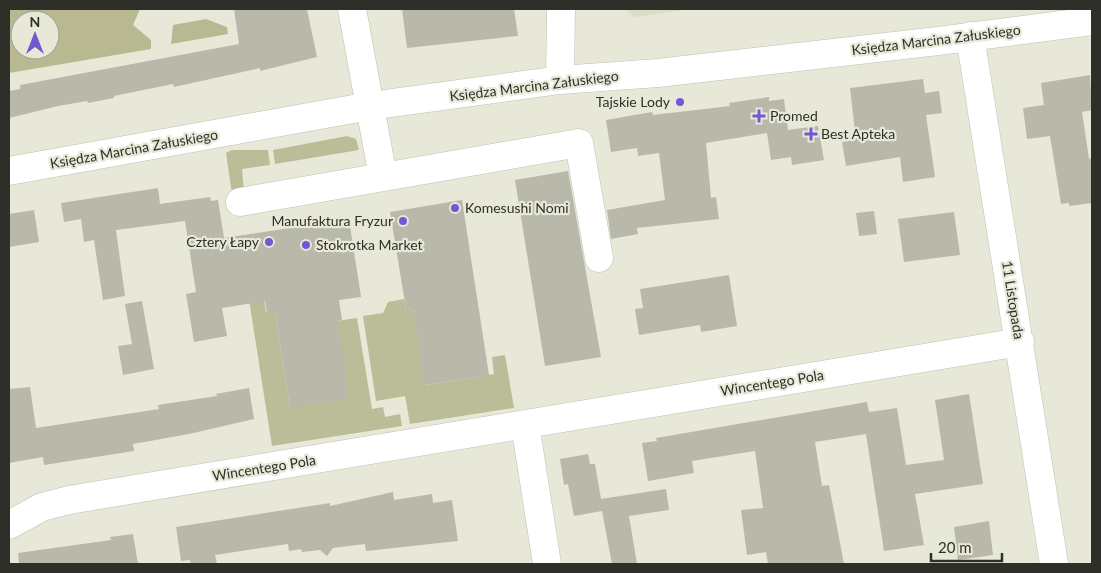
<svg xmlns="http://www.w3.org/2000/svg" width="1101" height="573" font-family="Lato,sans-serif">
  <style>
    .built { fill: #dcddc6 }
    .green { fill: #bbbc98 }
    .forest { fill: #b9b991; fill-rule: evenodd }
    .building { fill: #b8b9aa }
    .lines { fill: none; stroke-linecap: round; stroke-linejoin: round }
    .minor-casing { stroke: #bfbfb1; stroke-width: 29 }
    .minor { stroke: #fff; stroke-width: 28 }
    .poi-dot { fill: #7059d3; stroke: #e8e8d9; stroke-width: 2 }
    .labels { text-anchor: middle; stroke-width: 4.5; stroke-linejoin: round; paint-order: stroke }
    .street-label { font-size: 14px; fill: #2f2f29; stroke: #e8e8d9 }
    .poi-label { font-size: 14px; fill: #2f2f29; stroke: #e8e8d9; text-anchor: start }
  </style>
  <rect width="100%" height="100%" fill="#e8e8d9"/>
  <path class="built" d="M624,9h66l-54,8z"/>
  <path class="green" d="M347,136l9,3 3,11 -84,14 -2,-14z
    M232,150h36l2,15 -28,4 2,23 -12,2 -6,-41z
    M254,234l12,78h9l15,95 47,-86 20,-3 15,91 11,-2 2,10 15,-3 2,12 -130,20 -33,-210z
    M404,299l2,10 7,-1 13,77 68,-11 -2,-17 13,-2 9,53 -104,16 -5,-28 -29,5 -13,-85 20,-3 5,-11z"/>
  <path class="forest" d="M9,9h131l-7,16 18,15v9l-142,24zM20,20h30v30h-30z
    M206,19l21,8 1,7 -57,10 2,-19z"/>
  <path class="building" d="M234,9h73l10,48 -57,14v-3l-86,19 -1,-3 -59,12v2l-26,5 -1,-2 -29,5 -49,12v-27l11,-2v-4l219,-41z
    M402,9h112l4,27 -111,12z
    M1090,75l2,35 -10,2 7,47 3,-1v45l-23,3v-3l-8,1 -11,-68 -23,3 -4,-31 21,-3 -3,-22z
    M923,79l2,14 14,-2 3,22 -16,2 9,62 -32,5 -3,-25 -54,9 -4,-24 14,-2 -6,-52z
    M769,97v4l15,-2 4,31 30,-4 6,34 -32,5 -1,-8 -20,3 -4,-27 -61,10 5,55 5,-1 3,22 -82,9 1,6 -27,5 -4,-29 58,-10 -6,-47 -21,3 -1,-8 -26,4 -5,-32 46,-8 1,3 77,-9 -1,-3z
    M568,171l33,186 -56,9 -30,-186z
    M158,188l2,16 50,-7 1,4 7,-1 6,38 125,-19 12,78 -22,3 3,20 -5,1 12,77 -59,9 -15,-95 -8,1 -2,-12 -43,7 5,28 -33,6 -8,-48 10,-2 -11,-71 -69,9 9,66 -22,4 -9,-60 -10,2 -3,-23 -17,3 -3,-19z
    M462,200l27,175 -64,10 -12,-77 -7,1 -16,-97z
    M34,210l5,32 -30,5v-33z
    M874,211l3,23 -18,2 -3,-23z
    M954,212l6,43 -56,7 -6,-43z
    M729,275l8,51 -36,6 -1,-7 -61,10 -4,-26 8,-1 -3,-19z
    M142,301l12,68 -31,6 -5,-29 14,-2 -7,-40z
    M30,387l6,41 123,-19 -1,-4 59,-9 -1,-2 33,-6 5,31 -65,15 -56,10 1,7 -90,14 -1,-8 -34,6v-74z
    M969,394l14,90 -68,10 9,51 -40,6 -18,-117 -51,8 7,44 7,-1 15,79h-76l-2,-12 -19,3 -6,-45 22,-2 -8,-57 -63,10 2,12 -46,8 -6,-38 15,-2 -1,-3 211,-36 2,10 28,-4 9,57 38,-5 -9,-60z
    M588,454l2,10h5l6,35 65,-10 3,21 -40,6 8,48h-25l-10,-53 -28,5 -6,-32 -4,1 -4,-26z
    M393,492l1,8 38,-6 1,9 19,-3 6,41 -92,10 -1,-7 -32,4 -6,8 -7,-6 -18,2 -1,-3 -12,2 -1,-7 -73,11 2,9h-26l-1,-4 -9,1 -5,-34 154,-24v3z
    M989,521l4,34 -35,5 -4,-33z
    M133,534l5,30h-119l-1,-11 93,-13 -1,-3z"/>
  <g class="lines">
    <g class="minor-casing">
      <path id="minor" d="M352,9l31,168
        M970,36l84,528
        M560,80l1,-71
        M9,171l361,-65 190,-26 98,-7 280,-32 154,-20
        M240,202l339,-59 20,115
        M525,424l22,140
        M9,525l33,-18 27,-7 951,-158"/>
    </g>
    <use href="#minor" class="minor"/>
  </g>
  <g class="poi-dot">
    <circle cx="680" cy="102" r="5"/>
    <path d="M756.5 108.5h5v5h5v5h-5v5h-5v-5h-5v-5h5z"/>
    <path d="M808.5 126.5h5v5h5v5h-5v5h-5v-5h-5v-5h5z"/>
    <circle cx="455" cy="208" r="5"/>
    <circle cx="403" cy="221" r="5"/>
    <circle cx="269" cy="242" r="5"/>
    <circle cx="306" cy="245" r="5"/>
  </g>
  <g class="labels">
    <g class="street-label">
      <text transform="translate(936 40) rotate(-7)" y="5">Księdza Marcina Załuskiego</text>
      <text transform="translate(534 86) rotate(-7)" y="5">Księdza Marcina Załuskiego</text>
      <text transform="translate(134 149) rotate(-10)" y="5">Księdza Marcina Załuskiego</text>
      <text transform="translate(1013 300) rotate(81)" y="5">11 Listopada</text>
      <text transform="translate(772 383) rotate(-9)" y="5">Wincentego Pola</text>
      <text transform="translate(264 468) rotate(-9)" y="5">Wincentego Pola</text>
    </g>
    <g class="poi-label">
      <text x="670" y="107" text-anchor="end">Tajskie Lody</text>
      <text x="770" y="121">Promed</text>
      <text x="821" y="139">Best Apteka</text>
      <text x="465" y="213">Komesushi Nomi</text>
      <text x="393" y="226" text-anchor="end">Manufaktura Fryzur</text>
      <text x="259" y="247" text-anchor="end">Cztery Łapy</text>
      <text x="316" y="250">Stokrotka Market</text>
    </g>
  </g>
  <rect width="1101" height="573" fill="none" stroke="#2f2f29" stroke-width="20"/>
  <g transform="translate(35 35)"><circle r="24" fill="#e8e8d9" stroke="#9e9e93"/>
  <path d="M0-4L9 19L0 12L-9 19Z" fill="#7059d3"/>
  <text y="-8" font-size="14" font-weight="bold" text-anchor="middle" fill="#2f2f29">N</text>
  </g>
  <path d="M931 553v8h71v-8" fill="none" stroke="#2f2f29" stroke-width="2.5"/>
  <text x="938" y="553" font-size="15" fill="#2f2f29" stroke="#e8e8d9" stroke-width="4" paint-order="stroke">20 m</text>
</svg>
